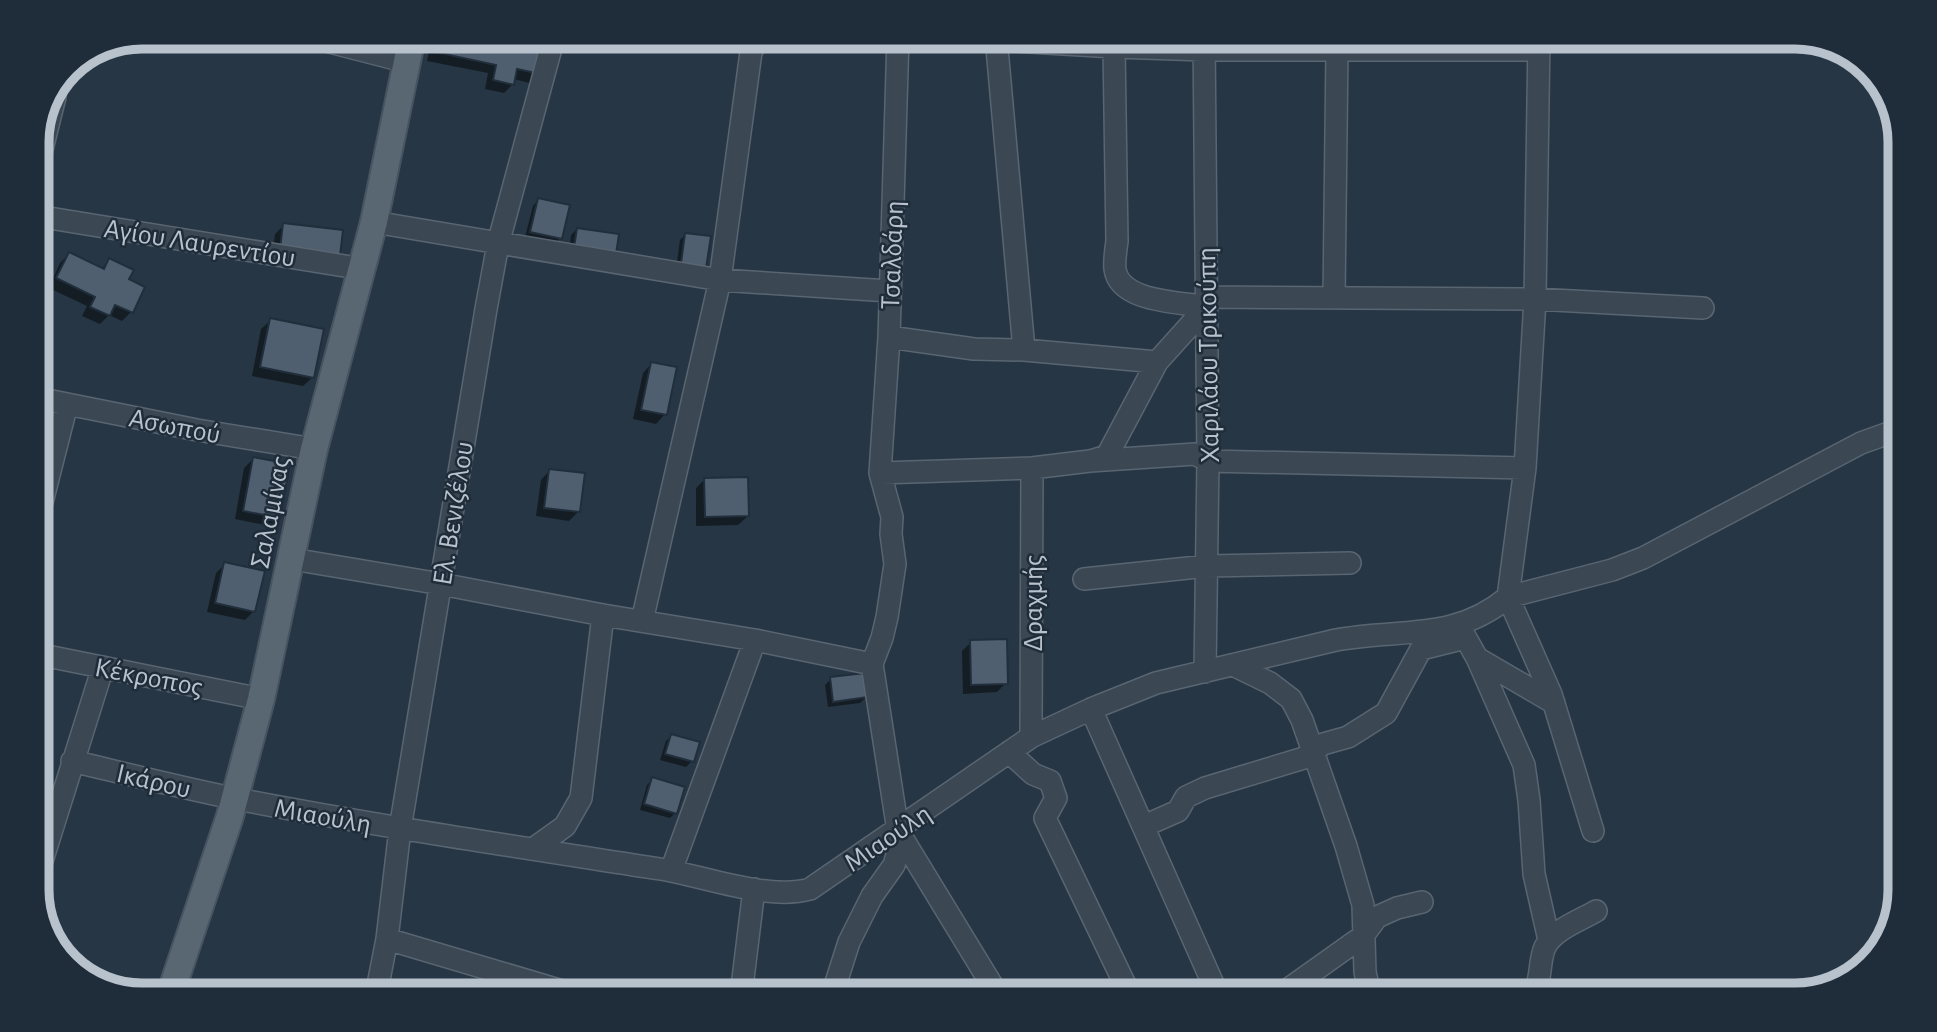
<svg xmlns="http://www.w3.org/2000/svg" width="1937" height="1032" font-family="'Alegreya Sans',sans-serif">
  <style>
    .shadow { fill: #0007 }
    .building { fill: #4f5f6f; stroke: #212e3b; stroke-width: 2 }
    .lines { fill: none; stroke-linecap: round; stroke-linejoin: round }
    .minor-casing { stroke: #596571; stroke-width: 24 }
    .major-casing { stroke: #475360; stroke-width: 30 }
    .minor { stroke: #3b4753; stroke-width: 21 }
    .major { stroke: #596773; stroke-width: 26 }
    .labels { text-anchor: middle; stroke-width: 5; stroke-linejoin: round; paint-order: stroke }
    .street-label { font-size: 28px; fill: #b8c2cd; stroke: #1f2c39 }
    .rim { fill: none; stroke: #b8c2cd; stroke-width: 9 }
  </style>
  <rect width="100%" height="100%" fill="#263644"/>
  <path class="shadow" d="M432,37h116l-10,36 -9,10 -15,-4 -1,5 -9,9 -19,-4 3,-16 -61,-12z
    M538,200l22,38 -5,6 -30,-7 8,-31z
    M284,225l55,30 -67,3 3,-24z
    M577,229l40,6 -49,25 3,-25z
    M686,234l18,40 -29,3 5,-37z
    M69,254l32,15 9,-9 17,20 16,8 -12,24 -9,9 -13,-6 -9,9 -18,-8 5,-10 -38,-18 11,-25z
    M271,320l42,57 -10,9 -51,-10 9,-47z
    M652,363l13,51 -9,10 -23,-5 10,-46z
    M253,459l26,58 -9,9 -35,-7 9,-51z
    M550,470l28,42 -9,9 -33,-5 5,-36z
    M705,479l43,37 -10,9 -42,1v-38z
    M225,564l29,47 -9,9 -38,-8 9,-39z
    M971,642l35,41 -9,9 -34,2 -1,-43z
    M831,679l35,18 -6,6 -32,4 -3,-22z
    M671,736l21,25 -6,6 -26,-7 6,-19z
    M653,779l22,34 -5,5 -30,-8 7,-25z"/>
  <path class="building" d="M438,37h112l-10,37 -23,-5 -3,16 -21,-5 3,-15 -61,-13z
    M538,198l32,7 -8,34 -32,-7z
    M283,223l60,7 -3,26 -60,-7z
    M577,228l42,6 -4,27 -42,-7z
    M685,233l26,3 -6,39 -25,-4z
    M69,252l35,17 5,-11 25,12 -5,9 16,8 -12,26 -18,-8 -5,11 -20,-9 5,-10 -39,-19z
    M270,318l54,11 -10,49 -54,-11z
    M651,362l26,5 -10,48 -26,-5z
    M253,457l37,7 -10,54 -37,-7z
    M549,469l36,4 -5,39 -36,-4z
    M748,477l1,39 -44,1 -1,-39z
    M224,562l41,9 -10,41 -40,-9z
    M1007,639l1,45 -37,1 -1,-45z
    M865,673l3,24 -35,5 -3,-25z
    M671,734l29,8 -6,20 -29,-8z
    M652,777l33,10 -8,27 -33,-10z"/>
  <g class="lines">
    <g class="minor-casing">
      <path id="minor" d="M310,37l97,25
        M867,37l129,3 118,7 90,3h335
        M996,37l28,313
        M1204,37l4,424 -3,211
        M1539,37l-4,262 -10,169 -17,129 43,97 42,137
        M1114,47l3,194c-1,8 -3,19 -2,28 4,32 61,33 86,37
        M37,169l18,-72
        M37,216l326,53
        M374,222l346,58 169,11
        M1334,298l3,-249
        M889,337l85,12 50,1 133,12 36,-40 13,-25 329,2 168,9
        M37,398l160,32 117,19
        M1090,461l105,-7 13,7 317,7
        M880,473l152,-5 58,-7 17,-5 50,-94
        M37,522l30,-118
        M292,559l149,25 162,31 152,25 117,24 26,167 -1,24 -3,10 -22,31 -23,46 -17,53
        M1084,579l123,-13 143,-3
        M642,621l78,-341 31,-228 8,-15
        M1459,626l18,32 47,107 5,35 5,74 15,66
        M37,654l224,45
        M1477,658l77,45
        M872,664l10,-26 5,-21 8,-53 -4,-30 1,-17 -12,-44 9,-136 9,-300
        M1233,665l37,18 21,16 11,21 44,126 17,59 2,67 5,23
        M1091,709l127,286
        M1031,737l1,-269
        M1009,752l24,22 17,7 6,17 -11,20 85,177
        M72,761c55,13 110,27 165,38 140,27 282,48 423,70 44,7 108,32 150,20l221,-152 60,-28 65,-26 180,-43c64,-12 118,2 172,-43l104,-27 31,-12 218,-115 39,-14
        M1144,826l34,-15 8,-14 19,-9 99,-30 19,-14 25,-7 38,-24 35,-64 40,-10
        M898,831l100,164
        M533,849l32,-23 16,-28 22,-183
        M671,871l84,-231
        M37,877l66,-210
        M387,939l189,56
        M376,995l11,-56 13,-110 86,-520 12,-65 56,-207
        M741,995l13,-106
        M1280,995l83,-59 14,-19 20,-9 25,-6
        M1531,995c12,-13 7,-33 14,-48 8,-17 36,-27 51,-36"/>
    </g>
    <g class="major-casing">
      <path id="major" d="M170,995l60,-179 31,-117 53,-250 60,-227 38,-185"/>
    </g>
    <use href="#minor" class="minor"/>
    <use href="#major" class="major"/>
  </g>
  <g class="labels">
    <g class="street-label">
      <text transform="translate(200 242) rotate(9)" y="10">Αγίου Λαυρεντίου</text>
      <text transform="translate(891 255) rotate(-88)" y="10">Τσαλδάρη</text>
      <text transform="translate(1207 355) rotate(-91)" y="10">Χαριλάου Τρικούπη</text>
      <text transform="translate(175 425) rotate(11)" y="10">Ασωπού</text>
      <text transform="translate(269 512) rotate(-79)" y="10">Σαλαμίνας</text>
      <text transform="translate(452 513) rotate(-81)" y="10">Ελ. Βενιζέλου</text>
      <text transform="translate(1032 603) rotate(-90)" y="10">Δραχμής</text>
      <text transform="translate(149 676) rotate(11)" y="10">Κέκροπος</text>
      <text transform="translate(154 780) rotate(13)" y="10">Ικάρου</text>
      <text transform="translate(323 815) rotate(10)" y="10">Μιαούλη</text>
      <text transform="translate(887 837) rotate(-34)" y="10">Μιαούλη</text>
    </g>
  </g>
  <path d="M0 0H1937V1032H0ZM142 49H1795A93 93 0 0 1 1888 142V890A93 93 0 0 1 1795 983H142A93 93 0 0 1 49 890V142A93 93 0 0 1 142 49Z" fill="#1f2c39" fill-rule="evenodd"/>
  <path class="rim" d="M142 49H1795A93 93 0 0 1 1888 142V890A93 93 0 0 1 1795 983H142A93 93 0 0 1 49 890V142A93 93 0 0 1 142 49Z"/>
</svg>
